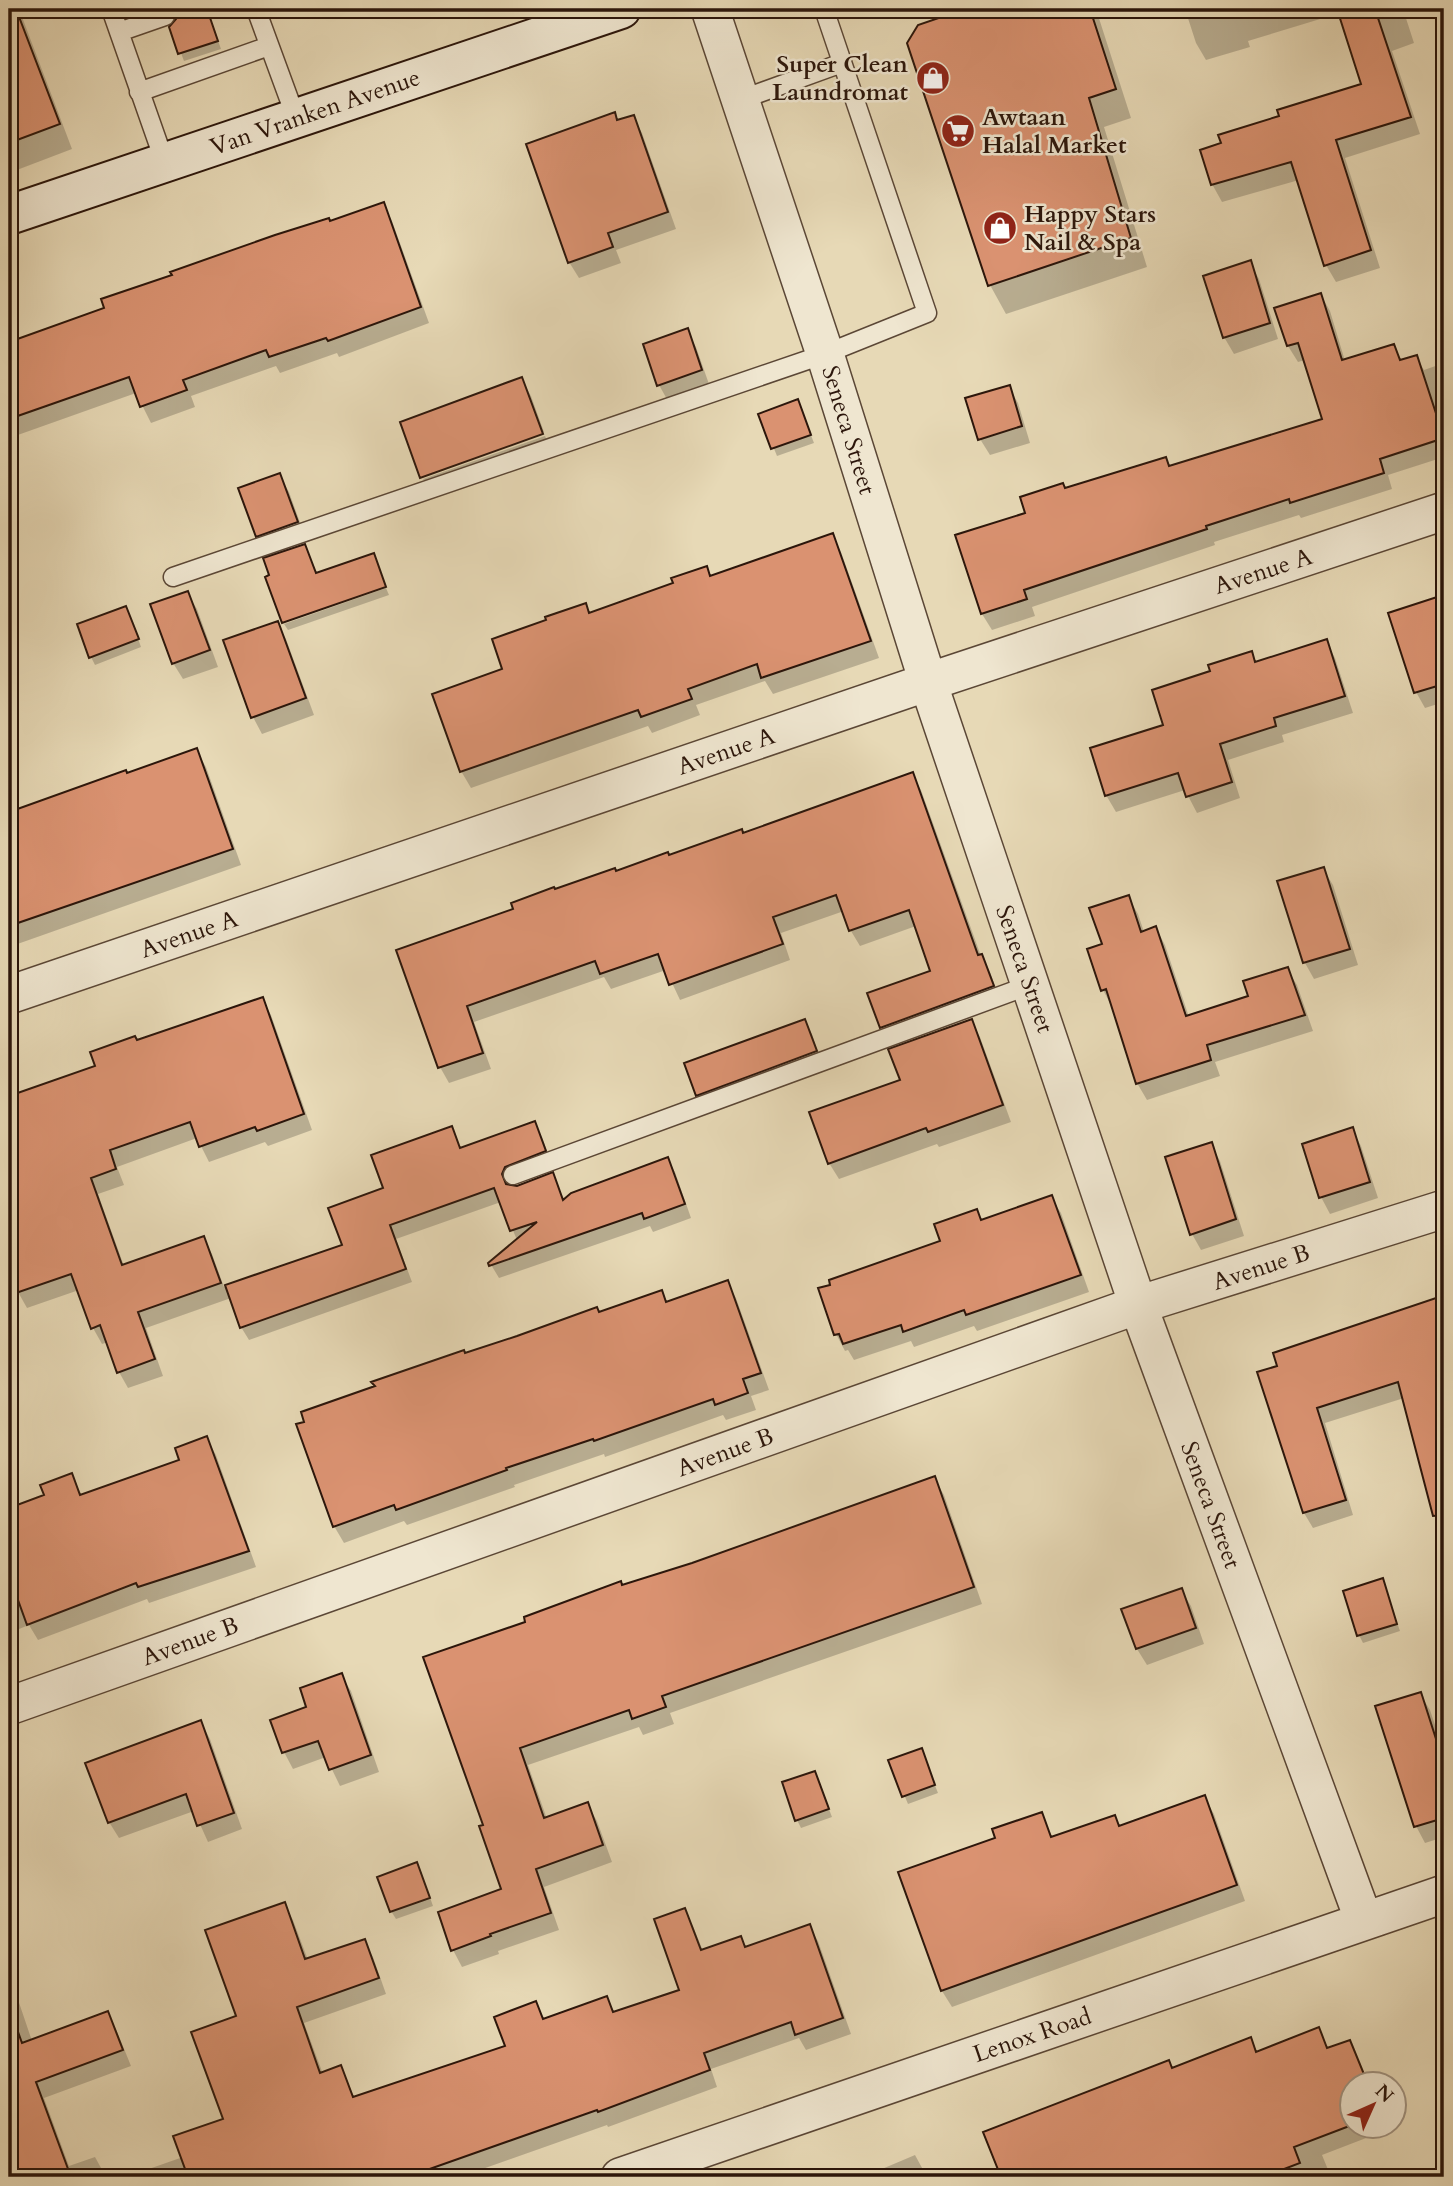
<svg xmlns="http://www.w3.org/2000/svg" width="1453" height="2186" font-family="Cardo,serif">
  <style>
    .shadow { fill: #0003 }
    .building { fill: #da9271; stroke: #2c160b; stroke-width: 2 }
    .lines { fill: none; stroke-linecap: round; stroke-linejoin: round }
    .lane-casing { stroke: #5b4736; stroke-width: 21 }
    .street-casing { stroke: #5b4736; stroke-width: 40 }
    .secondary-casing { stroke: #2c160b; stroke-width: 42 }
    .lane { stroke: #efe6d0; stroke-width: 18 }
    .street { stroke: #efe6d0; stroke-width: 37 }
    .secondary { stroke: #efe6d0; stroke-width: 38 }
    .labels { text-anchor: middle; stroke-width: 5; stroke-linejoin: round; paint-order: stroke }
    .poi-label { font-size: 24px; font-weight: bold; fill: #2c160b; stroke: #efe6d0; text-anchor: start }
    .street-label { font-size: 24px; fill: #2c160b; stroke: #efe6d0 }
  </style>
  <rect width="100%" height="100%" fill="#e7d9b6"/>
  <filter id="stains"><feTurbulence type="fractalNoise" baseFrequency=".00286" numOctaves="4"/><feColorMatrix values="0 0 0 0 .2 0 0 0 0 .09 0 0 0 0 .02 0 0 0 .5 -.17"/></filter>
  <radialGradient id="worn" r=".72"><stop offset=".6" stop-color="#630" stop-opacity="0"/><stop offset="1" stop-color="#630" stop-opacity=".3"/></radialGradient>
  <path class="shadow" d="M9,9h10l53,140 -63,24z
    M165,9h42l14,40 -37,12 -13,-34 7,-8 -1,-3 -3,-4 -7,1z
    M971,9h125l35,109 -27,9 43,140 -141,47 -16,-29 -70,-259z
    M1185,9h218l11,34 -22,8 28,83 -75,24 35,110 -44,14 -10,-17 -27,-85 -77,22 -10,-18 11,-39 58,-28 83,-32 -24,-72 -92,28 2,6 -44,13 -10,-17z
    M614,114l4,8 15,-5 9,16 34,96 -60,21 5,13 -42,15 -10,-16z
    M383,204l9,17 37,102 -90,34 -2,-4 -57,20 -4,-7 -85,30 4,11 -44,16 -15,-30 -121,43 -6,-11v-81l97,-35z
    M1250,263l9,16 19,60 -44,15 -10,-17z
    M1321,295l9,16 15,50 49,-15 8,15 14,-4 8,13 20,-7v94l-56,18 4,14 -91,29 -2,-3 -85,27 1,3 -183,62 3,9 -43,14 -10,-16 -25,-78 70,-22 38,-24 100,-31 5,9 155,-48 -20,-60 -7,2 -10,-16z
    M687,331l9,16 14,40 -42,14 -9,-16z
    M522,380l9,16 13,36 -122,43z
    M1009,387l9,16 12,40 -40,12 -10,-16z
    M798,402l16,41 -37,13 -17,-41z
    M545,436l6,15 -119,43 -9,-15z
    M279,475l10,17 17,47 -39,13 -10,-16z
    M832,535l9,17 38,106 -106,36 -8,-13 -69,24 4,10 -48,18 -4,-7 -177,62 -10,-17 44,-101 43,-49 37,-16 6,9 84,-30 31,-16 5,9z
    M386,588l3,7 -101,35 -4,-6z
    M187,593l10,16 21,58 -35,12 -10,-16z
    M1444,597v105l-19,6 -9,-16 -25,-78z
    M130,616l11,31 -46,18 -4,-8z
    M277,623l9,16 28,76 -52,19 -9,-17 -27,-76z
    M1326,641l9,17 18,55 -71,22 2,7 -56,18 12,38 -43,15 -12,-23 -69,22 -10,-17 106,-123 39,-19 6,10z
    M9,691l7,26 -7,2z
    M196,750l10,17 35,98 -232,82v-133l116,-42 2,3z
    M912,774l9,16 60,166 9,16 11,30 -110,41 -9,-16 51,-55 -17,-46 -56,20 -9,-15 -7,-20 -63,22 9,27 -110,40 -14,-30 -55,19 -7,-12 -130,45 17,47 -42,14 -9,-16 -42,-116 218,-78 127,-38z
    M1323,869l10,16 25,80 -44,14 -9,-16 -26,-80z
    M1128,897l10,17 6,18 12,-4 9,17 24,72 61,-20 37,-28 10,16 16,46 -98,31 5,14 -73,24 -10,-17 -25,-76 -9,-17 -13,-40 14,-5z
    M262,999l9,16 41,115 -44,16 -3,-4 -56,20 -12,-24 -80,29 7,18 -26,9 26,72 79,-28 9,16 12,33 120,-41 41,-57 66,-61 10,21 73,-26 8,14 10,28 -36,13 -7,8 7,2 36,-13 13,26 102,-42 8,13 16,46 -38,14 -3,-6 -151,52 -9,-15 27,-23 -16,-38 -105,37 16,43 -163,58 -8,-13 -10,-29 -85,30 17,48 -35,12 -9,-16 -11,-30 -6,2 -9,-16 -14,-38 -52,18 -9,-16 -9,-25v-168l88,-32 40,-25z
    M804,1021l8,13 10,31 -117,43 -8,-13z
    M971,1021l9,16 31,85 -72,25 -2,-3 -98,35 -10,-16 73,-82z
    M1352,1129l9,17 17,52 -48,16 -9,-17z
    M1211,1144l9,17 24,75 -43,14 -9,-16z
    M1051,1197l10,16 28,79 -112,39 -3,-5 -60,21 -3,-6 -57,19 -6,-10 -3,1 -9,-17 -3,-48 109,-44 34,-31 6,10z
    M727,1282l9,16 33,92 -18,6 5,14 -30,10 -3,-5 -118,42 -1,-3 -90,31 1,2 -108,38 -3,-4 -60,22 -10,-17 130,-172 135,-40 62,-22 7,11z
    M1444,1297v190l-12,3 -28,-92 -79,25 28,92 -40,13 -9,-15 -44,-140 19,-5 -4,-14z
    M207,1439l9,16 40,112 -107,36 -2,-4 -109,41 -9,-15 -20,8v-124l37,-13 25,-20 11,19 99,-34z
    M934,1478l10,17 38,109 -312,109 4,11 -31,11 -4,-8 -111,38 19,54 40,-15 10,17 15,41 -68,25 15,43 -61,21 1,3 -37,13 -9,-17 50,-60 -18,-64 -59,-168z
    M1382,1580l18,51 -37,12 -4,-8z
    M1181,1590l10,16 13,38 -57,21 -10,-16 -14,-39z
    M341,1675l10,16 28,81 -39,14 -14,-29 -33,12 -9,-17 25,-44z
    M1420,1694l10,16 5,15 9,-3v115l-19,6 -9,-17z
    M201,1722l9,17 32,90 -34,13 -14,-31 -75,27 -10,-16z
    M921,1750l17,43 -30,11 -18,-43z
    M815,1773l17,44 -31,11 -4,-8z
    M1204,1797l10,17 31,87 -293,106 -10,-16 -42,-118 98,-34 43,-25 12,24 61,-21 7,10z
    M421,1872l12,34 -37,13 -5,-8z
    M284,1904l9,16 15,40 56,-19 9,16 13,37 -82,29 19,51 18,-6 14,31 152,-51 29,-45 9,17 62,-22 8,15 66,-22 3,-81 9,16 10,25 37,-13 6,11 63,-23 9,15 33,93 -45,16 -7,-12 -88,31 6,18 -109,40 -1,-2 -147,52h-334l57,-20 42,-37 13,-103z
    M9,1973l23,68 75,-27 9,15 15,37 -87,32 25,68 26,-9 11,20h-97z
    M1318,2029l11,21 20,-8 20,42h-17v42h33l2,4 -65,25 9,22h-328l-18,-44 187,-63 78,-30 8,13z
    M915,2155l12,22h-64z"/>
  <path class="building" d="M9,9h7l44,115 -51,19z
    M173,9h34l11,32 -40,13 -9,-27 7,-8z
    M965,9h125l26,80 -27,9 42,140 -143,48 -81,-243 11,-18z
    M1337,9h38l36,108 -75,23 35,110 -47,16 -33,-104 -80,23 -11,-35 21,-7 -3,-8 61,-19 -2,-6 84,-26z
    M615,112l2,8 17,-5 34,97 -60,21 5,14 -45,16 -42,-119z
    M384,202l37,105 -93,34 -2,-3 -57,19 -3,-7 -83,30 4,10 -47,17 -11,-30 -120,42v-77l95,-34 -3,-9 71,-24 -2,-3 105,-37 54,-17 1,3z
    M1251,260l19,63 -47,15 -20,-62z
    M1321,293l21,67 52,-16 6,16 17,-5 27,83 -64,21 4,14 -94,30 -1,-4 -83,27 1,3 -183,61 3,9 -46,15 -26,-79 70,-22 -5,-16 43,-14 2,5 101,-31 3,9 153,-47 -24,-76 -11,3 -13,-38z
    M688,328l14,42 -45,16 -14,-42z
    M522,377l21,57 -123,44 -20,-56z
    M1010,385l12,41 -44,14 -13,-42z
    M798,399l13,36 -40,14 -13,-35z
    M280,473l18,49 -42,15 -18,-49z
    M833,533l38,108 -110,37 -4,-14 -69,25 4,10 -51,18 -3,-7 -178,62 -28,-78 70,-25 -10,-30 54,-19 -1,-3 41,-14 3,10 84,-30 -2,-5 36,-12 3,10z
    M305,544l11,29 58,-20 12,34 -104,36 -17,-46 4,-2 -6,-17z
    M188,591l22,59 -38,14 -22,-60z
    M1437,597l7,22v65l-30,9 -26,-80z
    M126,606l13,33 -50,19 -12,-34z
    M278,621l28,77 -55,20 -28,-78z
    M1327,639l18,57 -71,22 2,8 -56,18 12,38 -46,15 -8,-24 -73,23 -15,-48 73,-23 -11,-35 58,-19 -2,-6 44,-14 3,11z
    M197,748l36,101 -224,77v-114l117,-42 1,3z
    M913,772l65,183 4,-1 12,32 -114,42 -13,-35 63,-22 -21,-61 -60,21 -13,-36 -63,22 10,27 -114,41 -11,-31 -58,20 -5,-13 -128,45 16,47 -45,15 -42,-118 117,-41 -2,-6 43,-16 1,2 60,-21 1,3 52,-19 1,3 73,-26 1,4z
    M1324,867l26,82 -47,14 -26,-82z
    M1129,895l12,37 15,-6 30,90 62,-20 -5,-15 45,-14 17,48 -98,30 4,15 -75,24 -30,-95 -5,2 -14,-42 15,-5 -13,-36z
    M263,997l41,117 -47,17 -2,-4 -56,20 -9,-25 -80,28 6,19 -25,9 31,87 82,-29 17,47 -83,29 17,47 -38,14 -17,-48 -9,4 -20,-55 -55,19 -7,-21v-176l86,-30 -5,-14 45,-16 2,4z
    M805,1019l12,32 -121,45 -12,-33z
    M972,1019l31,86 -75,27 -2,-4 -98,36 -19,-52 91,-32 -12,-31z
    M535,1121l11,30 -41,16 -3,7 4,10 11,2 36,-14 10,28 8,-7 97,-36 17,47 -41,15 -2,-6 -153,53 -1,-3 49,-41 -27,9 -16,-43 -104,37 16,44 -166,59 -15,-43 117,-40 -14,-37 55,-20 -12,-33 81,-29 8,22z
    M1353,1127l17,55 -51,16 -17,-54z
    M1212,1142l24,77 -46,16 -25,-78z
    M1052,1195l29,80 -115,40 -2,-5 -61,22 -2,-7 -58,19 -4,-10 -5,1 -16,-47 12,-3 -1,-5 111,-39 -6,-17 43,-15 4,11z
    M728,1280l33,93 -18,6 5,14 -33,12 -2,-6 -119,42 -1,-2 -87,29 1,2 -111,40 -2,-5 -61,22 -37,-103 8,-2 -3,-10 74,-26 -4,-4 93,-32 1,3 52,-17 80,-29 2,5 63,-22 4,12z
    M1436,1298l8,24v193l-11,1 -35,-134 -81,26 29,92 -43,13 -46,-141 20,-6 -4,-13z
    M207,1436l42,115 -111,36 -2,-4 -109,42 -18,-50v-67l35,-13 -4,-10 32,-12 8,22 99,-35 -4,-12z
    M935,1476l39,111 -312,109 4,11 -34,12 -3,-9 -109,38 24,70 44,-16 15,43 -67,24 15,44 -61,21 1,2 -40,15 -13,-39 63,-23 -22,-63 4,-1 -60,-168 102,-35 -1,-5 97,-36 1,4 70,-22z
    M1383,1578l14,46 -40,12 -14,-45z
    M1182,1588l14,40 -60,21 -15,-40z
    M342,1673l29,82 -42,15 -11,-29 -36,12 -12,-33 36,-13 -6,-19z
    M1421,1692l23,72v54l-30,9 -39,-121z
    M201,1720l33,93 -37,13 -11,-32 -78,29 -23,-60z
    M922,1748l13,37 -33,12 -14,-37z
    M815,1771l14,38 -34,12 -13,-39z
    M1205,1795l32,90 -296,106 -43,-119 97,-34 -3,-9 50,-17 9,25 64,-22 4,11z
    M417,1862l13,36 -40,14 -13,-35z
    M285,1902l20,57 60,-20 14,39 -82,29 23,66 21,-8 12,32 152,-51 -11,-29 42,-16 7,18 64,-23 6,16 66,-22 -25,-71 31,-11 16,42 40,-14 4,11 65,-23 33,94 -48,17 -4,-13 -87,31 6,17 -112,42 -1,-2 -190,67h-219l-15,-41 50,-17 -32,-87 45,-16 -31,-86z
    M108,2011l15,39 -87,32 35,95h-62v-158l4,-1 9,25z
    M1319,2027l8,21 23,-8 18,44h-16v41l-58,22 6,16 -37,14h-262l-18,-45 186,-72 3,8 79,-31 5,15z"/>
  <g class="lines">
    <g class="lane-casing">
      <path id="lane" d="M111,9l54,154
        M256,9l40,109
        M119,32l46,-16
        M139,92l130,-46
        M740,100l102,-37
        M173,577l652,-223 102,-41 -103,-304
        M513,1175l517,-190"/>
    </g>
    <g class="street-casing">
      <path id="street" d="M710,9l115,345 103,328 210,623 226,616
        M9,995l919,-313 516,-171
        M9,1706l1129,-401 306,-96
        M620,2177l824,-283"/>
    </g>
    <g class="secondary-casing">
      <path id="secondary" d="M9,215l612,-206"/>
    </g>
    <use href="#lane" class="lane"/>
    <use href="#street" class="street"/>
    <use href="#secondary" class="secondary"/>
  </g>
  <defs>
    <g id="shop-disc" transform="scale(1.75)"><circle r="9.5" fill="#8f2418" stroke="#efe6d0"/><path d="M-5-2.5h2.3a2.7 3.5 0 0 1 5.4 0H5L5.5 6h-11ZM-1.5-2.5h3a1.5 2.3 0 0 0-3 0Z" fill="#fff"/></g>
    <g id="supermarket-disc" transform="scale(1.75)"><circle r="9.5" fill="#8f2418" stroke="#efe6d0"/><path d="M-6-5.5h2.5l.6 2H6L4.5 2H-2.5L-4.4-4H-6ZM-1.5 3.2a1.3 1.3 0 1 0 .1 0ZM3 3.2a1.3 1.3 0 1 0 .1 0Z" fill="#fff"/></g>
  </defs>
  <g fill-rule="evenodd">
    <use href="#shop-disc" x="933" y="78"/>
    <use href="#supermarket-disc" x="958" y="131"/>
    <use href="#shop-disc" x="1000" y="228"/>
  </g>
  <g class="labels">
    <g class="poi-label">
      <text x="908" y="72" text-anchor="end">Super Clean<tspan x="908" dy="28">Laundromat</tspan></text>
      <text x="982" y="125">Awtaan<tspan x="982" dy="28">Halal Market</tspan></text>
      <text x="1024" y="222">Happy Stars<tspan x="1024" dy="28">Nail &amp; Spa</tspan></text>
    </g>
    <g class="street-label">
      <text transform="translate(315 112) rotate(-19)" y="8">Van Vranken Avenue</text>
      <text transform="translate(849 430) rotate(73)" y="8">Seneca Street</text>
      <text transform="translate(1263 571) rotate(-18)" y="8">Avenue A</text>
      <text transform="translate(726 751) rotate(-19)" y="8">Avenue A</text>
      <text transform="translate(189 934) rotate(-19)" y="8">Avenue A</text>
      <text transform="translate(1025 969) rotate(71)" y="8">Seneca Street</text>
      <text transform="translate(1261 1267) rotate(-18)" y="8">Avenue B</text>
      <text transform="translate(725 1452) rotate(-20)" y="8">Avenue B</text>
      <text transform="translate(1211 1505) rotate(70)" y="8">Seneca Street</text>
      <text transform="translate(190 1641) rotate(-20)" y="8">Avenue B</text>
      <text transform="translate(1032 2035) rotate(-19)" y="8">Lenox Road</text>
    </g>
  </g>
  <rect width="1453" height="2186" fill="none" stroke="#e7d9b6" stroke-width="35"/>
  <rect x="10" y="10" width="1432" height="2165" fill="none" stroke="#2c160b" stroke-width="3.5"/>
  <rect x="18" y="18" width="1418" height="2151" fill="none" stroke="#2c160b" stroke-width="2"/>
  <g transform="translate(1373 2105) rotate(45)"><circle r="33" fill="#efe6d0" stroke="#a19381" stroke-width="2"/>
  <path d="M0-5L12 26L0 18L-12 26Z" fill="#8f2418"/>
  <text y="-10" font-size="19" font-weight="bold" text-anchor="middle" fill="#2c160b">N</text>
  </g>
  <rect width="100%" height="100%" filter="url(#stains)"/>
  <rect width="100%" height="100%" fill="url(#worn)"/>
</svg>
